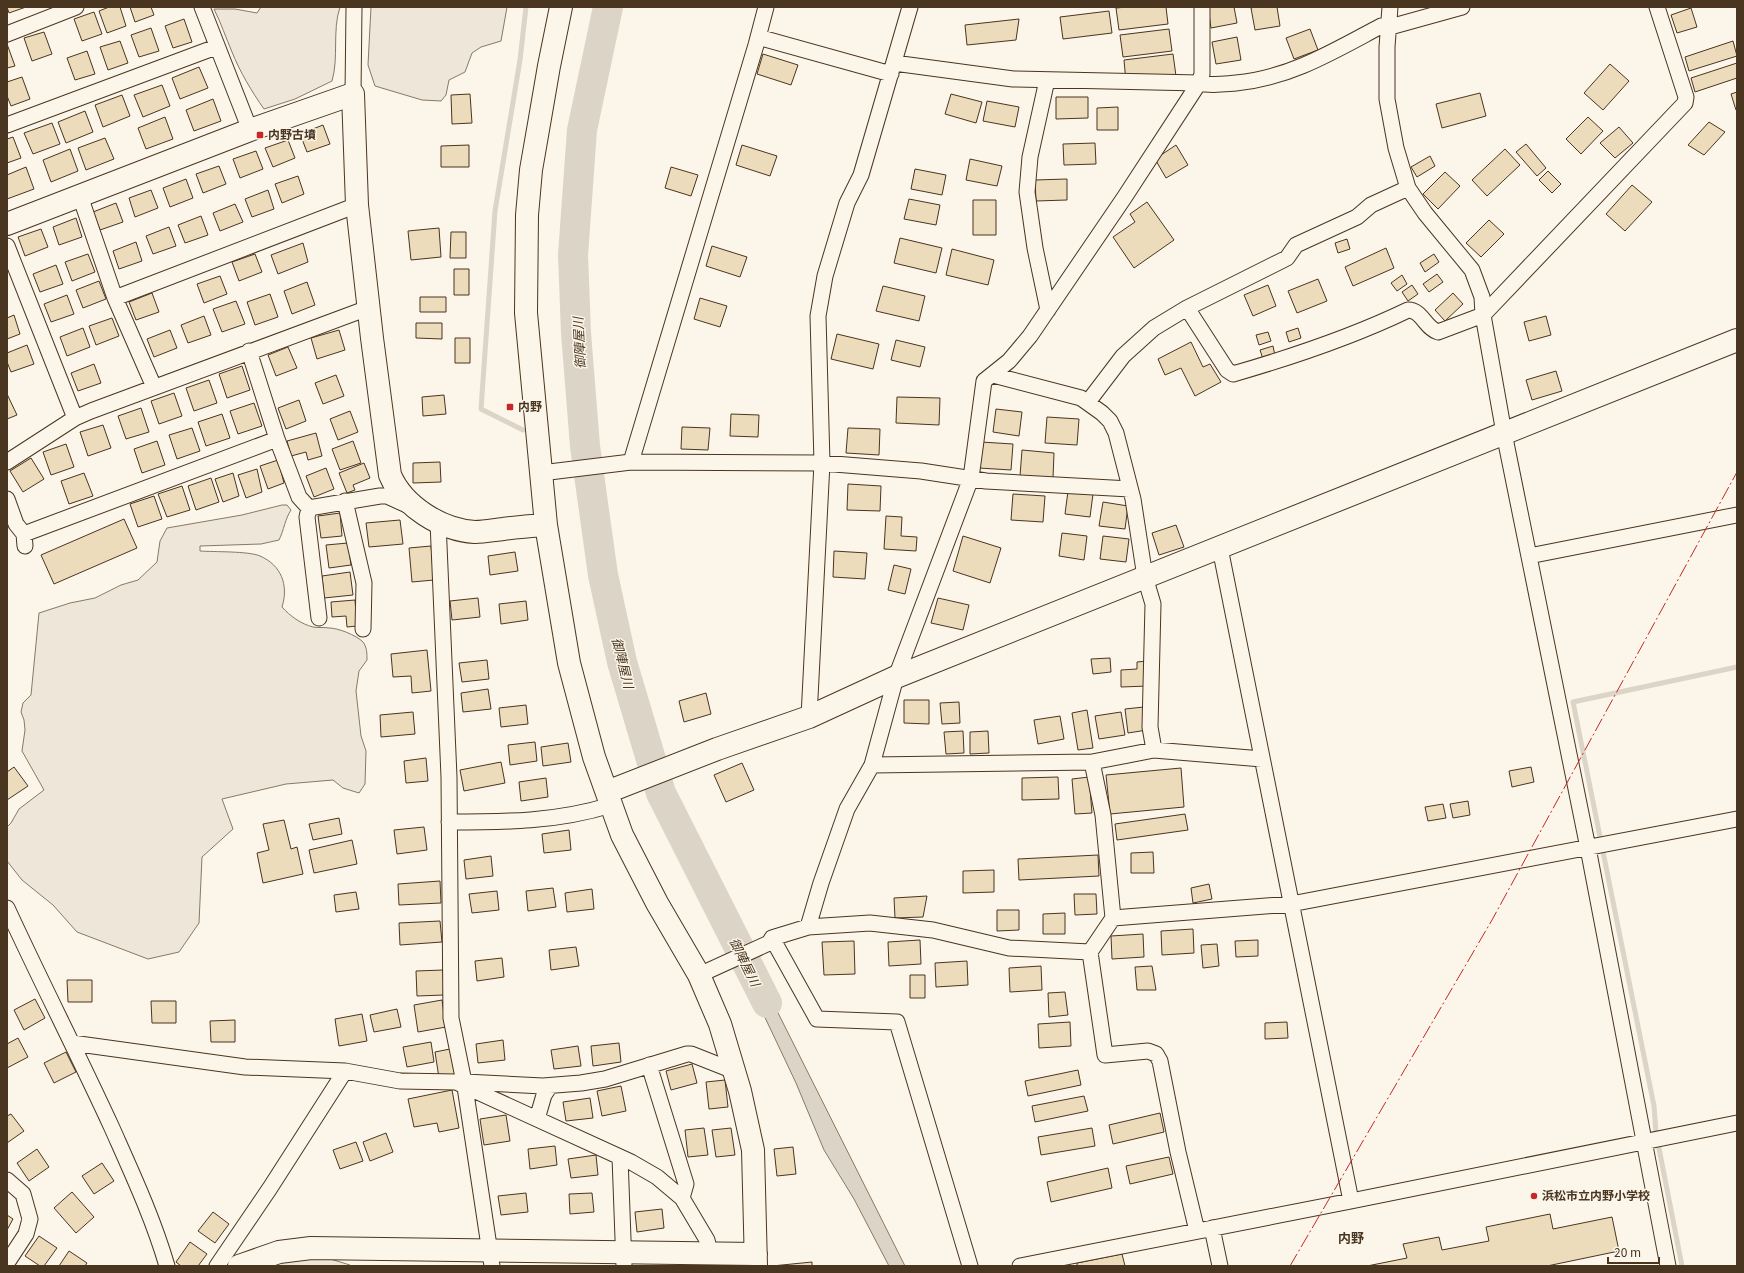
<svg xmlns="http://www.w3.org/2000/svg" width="1744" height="1273" font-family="Georgia,'Noto Sans JP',serif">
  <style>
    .green { fill: #ede6d9; stroke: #887966 }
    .water { fill: #dcd4c6; stroke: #887966 }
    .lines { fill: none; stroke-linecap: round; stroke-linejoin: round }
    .stream { stroke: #dcd4c6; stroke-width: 5 }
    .river { stroke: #dcd4c6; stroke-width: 30 }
    .building { fill: #ecdcbc; stroke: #4a3520 }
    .street-casing { stroke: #4a3520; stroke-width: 17 }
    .secondary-casing { stroke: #4a3520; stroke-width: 24 }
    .street { stroke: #fbf6e9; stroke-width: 15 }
    .secondary { stroke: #fbf6e9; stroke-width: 22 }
    .power { stroke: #c62828; stroke-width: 1; stroke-dasharray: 14 3 2 3; stroke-linecap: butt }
    .poi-dot { fill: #c62828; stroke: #fbf6e9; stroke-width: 1.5 }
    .labels { text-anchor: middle; stroke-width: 3; stroke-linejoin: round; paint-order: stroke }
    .poi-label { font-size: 12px; font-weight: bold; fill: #4a3520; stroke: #fbf6e9; text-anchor: start }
    .water-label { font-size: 13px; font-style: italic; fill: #4a3520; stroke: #fbf6e9 }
    .neighbourhood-label { font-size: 13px; font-weight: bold; fill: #4a3520; stroke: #fbf6e9 }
  </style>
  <rect width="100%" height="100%" fill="#fbf6e9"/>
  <path class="green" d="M261,7h79c-8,24 -1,50 -8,74l-37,18 -31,10c-12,-17 -24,-37 -32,-57 -6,-14 -11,-29 -18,-43h21l22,4z
    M371,7h136l-6,34 -20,6 -9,6 -7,19 -16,8 -3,15 -5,6 -19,-1 -47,-14 -7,-21z
    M282,505h5l4,5c-6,9 -7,20 -12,30l-18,4 -61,2v5c13,1 49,0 60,5 21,9 29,29 22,51 8,9 19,17 31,20 5,1 11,0 16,1 9,0 27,7 34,14 4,5 4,12 4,18l-8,11 -3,20 5,45 5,15 -1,33 -6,9 -16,-5 -10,-8 -47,4 -64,15 11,30 -31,28 -3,66 -20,29 -31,7 -71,-27 -24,-27 -31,-25 -15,-19v-34l4,-4 8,-14 25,-19 -22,-39 3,-21 -1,-10 -3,-8 2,-9 8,-8 8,-82 31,-10 25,-5 26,-13 17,-5 19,-18 3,-21 7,-13 75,-13z
    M298,1249l52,16 1,1h-89z"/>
  <path class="water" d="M753,963l152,303h-16l-35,-67 -30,-49 -28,-67 -53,-112z"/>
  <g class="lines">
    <path class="stream" d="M523,430l-42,-21 14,-198 25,-151 6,-53
      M1682,1266l-26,-133 -2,-27 -81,-404 164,-35"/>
    <path class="river" d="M608,7l-26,123 -9,125 3,78 9,113 18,129 19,87 39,131 106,210"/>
  </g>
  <path class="building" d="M7,7h19l-17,6z
    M109,7h11l6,19 -19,7 -8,-22z
    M130,7h21l3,8 -19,7z
    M1127,7h39l2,17 -49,6 -3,-22z
    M1208,7h26l3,16 -26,5z
    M1255,7h22l3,19 -25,4 -4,-22z
    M1691,8l6,19 -20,6 -6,-18z
    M1109,11l3,22 -49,6 -3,-22z
    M94,12l8,22 -20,7 -8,-22z
    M184,19l8,23 -19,6 -8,-22z
    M1019,19l-3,21 -49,5 -2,-20z
    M151,28l8,23 -20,6 -8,-22z
    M1169,29l3,22 -49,6 -3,-22z
    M1310,29l8,21 -24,9 -8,-21z
    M44,32l8,22 -20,7 -8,-23z
    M1237,37l4,23 -25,4 -4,-22z
    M120,41l8,22 -20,7 -8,-23z
    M1733,41l4,15 -48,15 -4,-14z
    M7,44l8,22 -8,2z
    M87,51l8,23 -20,6 -8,-22z
    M763,54l35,11 -7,20 -34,-11z
    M1173,54l3,22 -50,6 -2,-22z
    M1737,63v15l-42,14 -4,-14z
    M1610,64l19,17 -26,29 -19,-17z
    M199,67l9,21 -28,11 -8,-21z
    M22,77l8,22 -19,7 -4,-10v-14z
    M162,85l8,21 -27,11 -9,-22z
    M1737,92v17l-1,1 -5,-16z
    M1480,93l6,23 -44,12 -6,-24z
    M470,94l2,29 -20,1 -1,-29z
    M951,94l31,8 -6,21 -31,-9z
    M122,95l8,21 -27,11 -8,-22z
    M1056,97h32v21l-32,1z
    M213,99l8,22 -27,10 -8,-21z
    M987,101l32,6 -4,20 -32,-6z
    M1118,107v23h-21v-22z
    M85,111l8,21 -27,11 -8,-21z
    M165,117l8,22 -27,10 -8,-21z
    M1588,117l15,14 -22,23 -15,-15z
    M1709,122l16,10 -21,23 -16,-10z
    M52,123l8,21 -27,10 -9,-21z
    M323,125l7,19 -23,8 -7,-18z
    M1619,127l14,16 -18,15 -15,-15z
    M13,137l8,21 -14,5v-24z
    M105,138l9,21 -28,11 -8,-22z
    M288,140l7,18 -22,9 -8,-19z
    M1095,143l1,21 -32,1 -1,-21z
    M1526,144l20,24 -9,8 -21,-24z
    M469,145v22h-28v-21z
    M742,145l35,11 -7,20 -34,-11z
    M1176,145l12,20 -22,13 -11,-19z
    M70,149l8,22 -27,11 -8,-22z
    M1505,149l15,16 -33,31 -15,-16z
    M256,151l7,18 -23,9 -7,-19z
    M1430,156l5,10 -18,11 -6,-10z
    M970,159l32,7 -5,20 -31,-6z
    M219,166l7,18 -23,9 -7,-19z
    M26,167l8,22 -27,10v-24z
    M671,167l27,8 -7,21 -26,-8z
    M915,169l31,6 -4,20 -31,-6z
    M1548,171l13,13 -9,9 -13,-13z
    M1445,172l15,14 -22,23 -15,-15z
    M298,176l6,18 -22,9 -7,-19z
    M186,179l7,19 -23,9 -7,-19z
    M1067,179v21l-31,1 -1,-21z
    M1632,185l20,17 -27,29 -19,-17z
    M151,190l7,18 -23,9 -6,-19z
    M268,190l6,19 -22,8 -7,-18z
    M909,199l31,6 -4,20 -32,-6z
    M973,200h23v35h-23z
    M1147,202l27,38 -40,28 -21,-31 22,-15 -5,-8z
    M116,203l7,19 -23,8 -7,-18z
    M235,204l8,18 -23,9 -7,-18z
    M201,216l7,19 -23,8 -7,-18z
    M76,218l6,19 -23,8 -6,-18z
    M1489,220l15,14 -23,23 -15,-14z
    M169,227l7,19 -23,8 -7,-18z
    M439,228l2,29 -30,3 -3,-29z
    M41,229l7,18 -23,9 -7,-19z
    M451,232h15v26h-16z
    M900,238l42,10 -6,25 -42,-10z
    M1347,239l3,10 -12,4 -3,-10z
    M136,242l6,19 -23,8 -6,-18z
    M303,243l5,19 -30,12 -7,-19z
    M712,246l35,11 -7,20 -34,-11z
    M1386,248l8,20 -41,18 -8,-19z
    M952,249l42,11 -6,25 -42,-10z
    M88,254l7,18 -23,9 -7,-19z
    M255,254l7,18 -23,9 -7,-19z
    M1434,254l5,8 -14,10 -5,-9z
    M56,265l7,19 -23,8 -7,-18z
    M454,269h15v26h-15z
    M1437,274l6,8 -14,10 -6,-8z
    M1402,275l5,9 -10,7 -6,-8z
    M220,276l7,18 -23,9 -7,-19z
    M1318,279l9,22 -30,12 -9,-22z
    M99,281l7,18 -23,9 -7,-18z
    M307,282l8,23 -23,9 -8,-23z
    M1268,285l8,21 -23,10 -9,-21z
    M1412,285l6,9 -10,7 -6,-9z
    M883,286l42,10 -6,25 -43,-10z
    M152,293l7,19 -23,8 -7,-18z
    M1453,293l10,11 -18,17 -10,-11z
    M270,294l8,23 -23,8 -8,-23z
    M67,295l7,19 -23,8 -7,-18z
    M420,297h26v15h-26z
    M700,298l27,8 -7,21 -26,-8z
    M236,301l9,23 -23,8 -9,-23z
    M14,315l6,19 -13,5v-21z
    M204,316l7,19 -23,8 -7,-18z
    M1546,316l5,19 -22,6 -5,-19z
    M112,318l7,18 -23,9 -7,-19z
    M416,323h26v16l-26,-1z
    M83,328l7,19 -23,9 -7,-19z
    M1298,328l3,10 -12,4 -3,-10z
    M170,330l7,18 -23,9 -7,-18z
    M339,330l6,20 -28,9 -6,-21z
    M1268,332l3,9 -12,4 -3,-10z
    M837,334l42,10 -6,25 -42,-10z
    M455,338h15v25h-15z
    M896,340l29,7 -5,20 -29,-7z
    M1191,342l12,25 7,-3 11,18 -26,14 -14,-28 -16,7 -7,-16z
    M27,345l7,19 -23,8 -4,-10v-9z
    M1273,346l2,10 -12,3 -3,-9z
    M288,347l9,21 -21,8 -8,-21z
    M94,364l7,19 -23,8 -7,-18z
    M242,366l8,24 -23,8 -8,-24z
    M1556,371l6,20 -30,9 -6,-20z
    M336,375l8,21 -21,8 -8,-21z
    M209,380l8,23 -23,8 -8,-23z
    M174,393l8,23 -23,8 -8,-23z
    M7,394l10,21 -10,4z
    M444,395l2,19 -23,2 -1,-19z
    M897,397l43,1 -1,27 -43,-2z
    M299,400l7,21 -20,8 -8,-21z
    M254,403l8,23 -24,8 -8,-23z
    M141,408l8,24 -23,7 -8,-23z
    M996,409l26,3 -3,24 -26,-4z
    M350,411l8,21 -20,8 -8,-21z
    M222,414l8,24 -24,8 -8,-24z
    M731,414l28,1 -1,22 -28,-1z
    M1047,417l32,2 -2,26 -32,-2z
    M103,425l8,23 -23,8 -8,-24z
    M682,427l28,1 -2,22 -27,-1z
    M192,428l8,23 -23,8 -8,-24z
    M848,428l32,1 -1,26 -33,-2z
    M316,433l6,23 -14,4 -2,-8 -15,4 -4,-15z
    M157,441l8,24 -23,8 -8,-24z
    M353,441l8,22 -21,7 -8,-21z
    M981,442l32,2 -2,26 -32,-2z
    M66,444l8,23 -23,8 -8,-23z
    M1022,450l32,3 -1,25 -33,-2z
    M31,458l13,21 -21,13 -13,-21z
    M278,460l6,23 -16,6 -8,-23z
    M440,462l1,20 -28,1v-20z
    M364,463l6,15 -17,7 2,5 -8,3 -8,-20z
    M326,468l8,21 -20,8 -8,-21z
    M257,469l5,23 -16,6 -8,-23z
    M84,473l9,23 -24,8 -8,-23z
    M233,473l6,23 -16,6 -8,-23z
    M211,478l8,24 -23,8 -8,-24z
    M848,484l33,2 -1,25 -33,-1z
    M182,486l8,24 -23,7 -9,-23z
    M1068,491l25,3 -3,23 -25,-3z
    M1013,494l32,2 -2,26 -32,-2z
    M154,496l8,23 -24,8 -8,-23z
    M1103,502l25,4 -3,23 -26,-3z
    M340,513l2,23 -21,2 -3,-22z
    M886,516l16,1 -1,19 16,1 -1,14 -32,-2z
    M124,519l13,29 -83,36 -13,-29z
    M400,520l3,24 -34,3 -3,-24z
    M1176,525l8,22 -25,8 -7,-22z
    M1062,533l25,3 -3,24 -25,-4z
    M963,536l38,12 -11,35 -37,-12z
    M1103,536l26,3 -3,23 -26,-3z
    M348,543l3,22 -22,3 -3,-23z
    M431,546l3,34 -22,2 -3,-34z
    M834,551l33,2 -2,26 -32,-2z
    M515,552l3,19 -28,4 -2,-19z
    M894,565l17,4 -6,25 -17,-4z
    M350,572l3,23 -29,3 -2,-22z
    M478,598l2,19 -28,3 -2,-19z
    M938,598l31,7 -6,25 -32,-7z
    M355,600l2,26 -10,1 -1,-11 -14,1 -1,-15z
    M526,601l2,19 -27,4 -2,-20z
    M427,650l4,41 -19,2 -1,-17 -18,1 -2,-23z
    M1110,658l1,14 -18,2 -2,-15z
    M487,660l2,19 -27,3 -3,-19z
    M1147,661l1,25 -27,1v-17l16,-1v-7z
    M488,689l3,20 -28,3 -2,-19z
    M706,693l5,21 -27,8 -5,-21z
    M904,700h25v24l-25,-1z
    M959,702l1,21 -18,1 -2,-21z
    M526,705l2,19 -27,3 -2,-19z
    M1144,707l3,23 -19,3 -3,-24z
    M1087,710l6,38 -15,2 -6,-37z
    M413,712l2,22 -34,3 -1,-22z
    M1121,712l4,23 -26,4 -4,-23z
    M1060,716l4,23 -26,5 -4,-24z
    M963,731l1,22 -18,1 -2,-22z
    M988,731l1,22 -19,1v-22z
    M535,742l2,19 -27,4 -2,-20z
    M568,743l3,19 -28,4 -2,-19z
    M426,758l2,23 -22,2 -2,-22z
    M501,762l4,21 -41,8 -4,-21z
    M742,763l12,27 -28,12 -12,-27z
    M14,767l14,19 -21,14v-28z
    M1531,767l3,15 -22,5 -3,-16z
    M1181,768l3,39 -74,7 -4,-39z
    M1058,777l1,22 -37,1v-22z
    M1089,777l3,36 -17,1 -3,-35z
    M546,778l2,19 -27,4 -2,-19z
    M1468,801l2,14 -17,3 -3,-14z
    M1443,804l3,14 -18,3 -3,-14z
    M1185,814l3,16 -71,10 -2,-16z
    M339,818l3,16 -29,6 -4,-16z
    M284,820l7,29 6,-2 6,27 -40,9 -6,-30 12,-3 -6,-26z
    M424,827l3,23 -30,4 -3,-24z
    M569,830l2,20 -27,3 -2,-19z
    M352,840l5,24 -43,9 -5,-23z
    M1153,852l1,21h-23v-20z
    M1098,855l1,21 -80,4 -1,-21z
    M491,856l2,20 -27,3 -2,-19z
    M994,870v22l-31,1v-22z
    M440,881l1,22 -42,2 -1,-21z
    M1209,884l3,15 -19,4 -2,-15z
    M553,888l3,19 -28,4 -2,-20z
    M592,889l2,20 -27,3 -2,-19z
    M497,891l2,19 -27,3 -3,-19z
    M356,892l3,17 -23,3 -2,-17z
    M1074,894h22l1,20 -22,1z
    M927,896l-4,21 -28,1 -1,-20z
    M997,910h22v20l-22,1z
    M1065,913v21h-22v-20z
    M440,921l2,21 -42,3 -1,-22z
    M1193,929l1,24 -32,2 -1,-24z
    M1143,934l1,23 -32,2 -1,-23z
    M920,940l1,24 -32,2 -1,-24z
    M1258,940v16l-22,1 -1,-16z
    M854,941l1,33 -31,1 -2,-33z
    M1217,944l2,22 -16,2 -2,-23z
    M576,947l3,19 -28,4 -2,-20z
    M502,958l2,19 -27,4 -2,-20z
    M967,961l1,24 -32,2 -1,-24z
    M1041,966l1,24 -32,2 -1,-24z
    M1152,966l4,24h-19l-2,-23z
    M443,970l1,25 -27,1 -1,-25z
    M910,975h15v23h-15z
    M67,980h25v22h-24z
    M1065,992l3,23 -19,2 -1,-24z
    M35,999l10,19 -21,12 -10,-20z
    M442,1000l4,27 -28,5 -4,-27z
    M151,1001h25v22h-24z
    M397,1009l4,18 -27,5 -4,-17z
    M362,1014l5,27 -28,5 -4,-27z
    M235,1020v22h-24l-1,-21z
    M1070,1022l1,24 -32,2 -1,-24z
    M1287,1022l1,16 -23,1v-16z
    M18,1038l10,19 -21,11v-24z
    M503,1040l2,20 -27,3 -2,-19z
    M431,1042l3,20 -27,5 -4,-20z
    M619,1043l2,19 -28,4 -2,-20z
    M578,1046l3,20 -27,3 -3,-19z
    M450,1049l5,26 -16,3 -4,-26z
    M66,1052l10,20 -22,11 -10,-20z
    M692,1064l5,19 -26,7 -5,-19z
    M1078,1070l3,15 -53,11 -3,-15z
    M725,1080l3,27 -19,2 -3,-27z
    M621,1086l5,25 -24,5 -5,-25z
    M452,1090l7,38 -20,4 -2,-9 -23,4 -6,-28z
    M1084,1096l4,15 -53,11 -3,-16z
    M590,1098l3,20 -27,3 -3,-19z
    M1160,1113l4,19 -51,12 -4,-19z
    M11,1114l13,17 -17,12v-27z
    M506,1115l4,26 -26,4 -4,-26z
    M704,1128l4,27 -20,2 -3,-27z
    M731,1128l4,27 -19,2 -4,-27z
    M1092,1128l3,18 -54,9 -3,-18z
    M386,1133l7,19 -23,9 -7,-19z
    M356,1142l7,19 -23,8 -7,-19z
    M555,1146l2,19 -27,4 -2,-20z
    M793,1147l3,27 -19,2 -3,-27z
    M37,1149l12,18 -20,14 -12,-18z
    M596,1155l2,20 -27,3 -3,-19z
    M1169,1157l4,17 -43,10 -4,-18z
    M102,1163l12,18 -20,13 -12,-18z
    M1108,1168l4,20 -61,14 -4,-20z
    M72,1192l22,25 -18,16 -22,-25z
    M526,1193l2,19 -27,3 -3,-19z
    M592,1193l2,19 -24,2 -1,-20z
    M662,1209l2,19 -27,4 -2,-20z
    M213,1212l16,12 -14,19 -17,-12z
    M1550,1214l3,15 59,-12 7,34 -72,15h-180l40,-8 -4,-14 36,-7 3,13 47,-9 -3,-14z
    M7,1215l6,4 -6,11z
    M39,1236l18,12 -13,18h-4l-15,-10z
    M190,1242l17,12 -9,12h-17l-5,-4z
    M69,1251l18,12 -2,3h-26z
    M1122,1254l3,12h-48v-3z
    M812,1262v4h-40z"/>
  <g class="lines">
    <g class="street-casing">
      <path id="street" d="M202,7l48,123
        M1390,7l-3,40v52l9,49 12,40 17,25 47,57 10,27 1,18 21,118 84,415 80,418
        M7,34l69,-27
        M758,37l133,37
        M894,63l119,16 186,4c12,3 24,1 37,0 54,-5 98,-32 145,-57l9,1 72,-20
        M1047,80l-17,77 -3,35 8,56 13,62
        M353,94l1,-87
        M7,125l209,-78
        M80,196l35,102 39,89
        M7,246l68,172
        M115,298l242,-93
        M1187,308l100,-50 9,-13 61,-28 14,-12 37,-17
        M249,351l28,88 22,58 10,11 71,-12h7l22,10
        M993,375l88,23 21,15 8,8 6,12 17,66 12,78 8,27 -3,123 4,23
        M1088,402l35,-46 31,-28 33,-20 40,62 6,4c59,-17 119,-37 175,-64 14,0 17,18 30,22l45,-17 202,-212 1,-6 -29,-90
        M7,462l68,-44 16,-7 277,-103
        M631,462l125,-417 10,-38
        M541,473l90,-11 191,1 99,8 65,10 144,8
        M7,499l9,25 8,10 1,12
        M345,501l19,82 -1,46
        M309,508l-2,9 12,101
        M438,522l11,255 2,241 14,69 27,179
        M24,534l253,-95
        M1220,548l131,653 386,-78
        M1529,556l208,-41
        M809,717l13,-254 -4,-147 7,-40 22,-73 14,-28 49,-168
        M1092,762l11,53 10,103
        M872,765l220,-3 62,-12 108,9
        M449,822c56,0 108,0 162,-17
        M7,908c34,74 71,146 105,220 20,45 41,90 55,138
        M808,927l13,-44 26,-74 25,-44 24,-88 75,-199 13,-97 25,-20 21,-25 94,-138 75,-115 3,-9v-67
        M772,938l36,-11 62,-4 63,7 76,18 81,4 23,-34 178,-14 446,-85
        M1090,952l15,103 43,-4 8,3 4,7 18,91 19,79
        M699,975l70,-32 3,-5 45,81 80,3 73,244
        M72,1043l173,24 100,4 55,10 56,1 175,80 26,15 25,21 25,42 3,13
        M649,1065l37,119 -4,14
        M465,1082l78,4 38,-3 24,-4 82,-25h4l43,17
        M537,1119l7,-24 6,-9
        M620,1157l4,109
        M7,1180l16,14 7,25 -4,15 -19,29
        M1212,1228l8,38
        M217,1266l53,-78 75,-117
        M1020,1266l331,-65"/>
    </g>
    <g class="secondary-casing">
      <path id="secondary" d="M561,7l-12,59 -10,58 -8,46 -4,45 -1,98 20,212 23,138 25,94 28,78 35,68 42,72 21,49 20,67 13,59 3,116
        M7,224l243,-94 103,-36 4,111 15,133 18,137c13,31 51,55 85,57 9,0 19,-2 28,-3 14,-2 28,-3 43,-4
        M607,792l110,-43 92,-32 87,-40 841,-337
        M239,1266l40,-14 32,-4 445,6"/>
    </g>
    <use href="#street" class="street"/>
    <use href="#secondary" class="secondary"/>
    <path class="power" d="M1290,1266l202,-346 245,-448"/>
  </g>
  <g class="poi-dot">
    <rect x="256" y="131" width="8" height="8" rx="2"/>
    <rect x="506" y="403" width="8" height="8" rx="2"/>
    <circle cx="1534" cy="1196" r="4"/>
  </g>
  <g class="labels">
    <g class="poi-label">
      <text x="268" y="139">内野古墳</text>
      <text x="518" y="411">内野</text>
      <text x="1542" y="1200">浜松市立内野小学校</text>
    </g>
    <g class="water-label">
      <text transform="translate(579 343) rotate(-93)" y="5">御陣屋川</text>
      <text transform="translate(623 663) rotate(76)" y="5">御陣屋川</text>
      <text transform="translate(745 962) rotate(64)" y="5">御陣屋川</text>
    </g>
    <g class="neighbourhood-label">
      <text x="1351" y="1243">内野</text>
    </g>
  </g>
  <rect width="1744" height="1273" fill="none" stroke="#4a3520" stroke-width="16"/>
  <path d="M1608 1257v6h51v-6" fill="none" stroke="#4a3520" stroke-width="2"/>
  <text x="1614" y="1257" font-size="12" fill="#4a3520" stroke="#fbf6e9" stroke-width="3" paint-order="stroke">20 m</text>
</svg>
